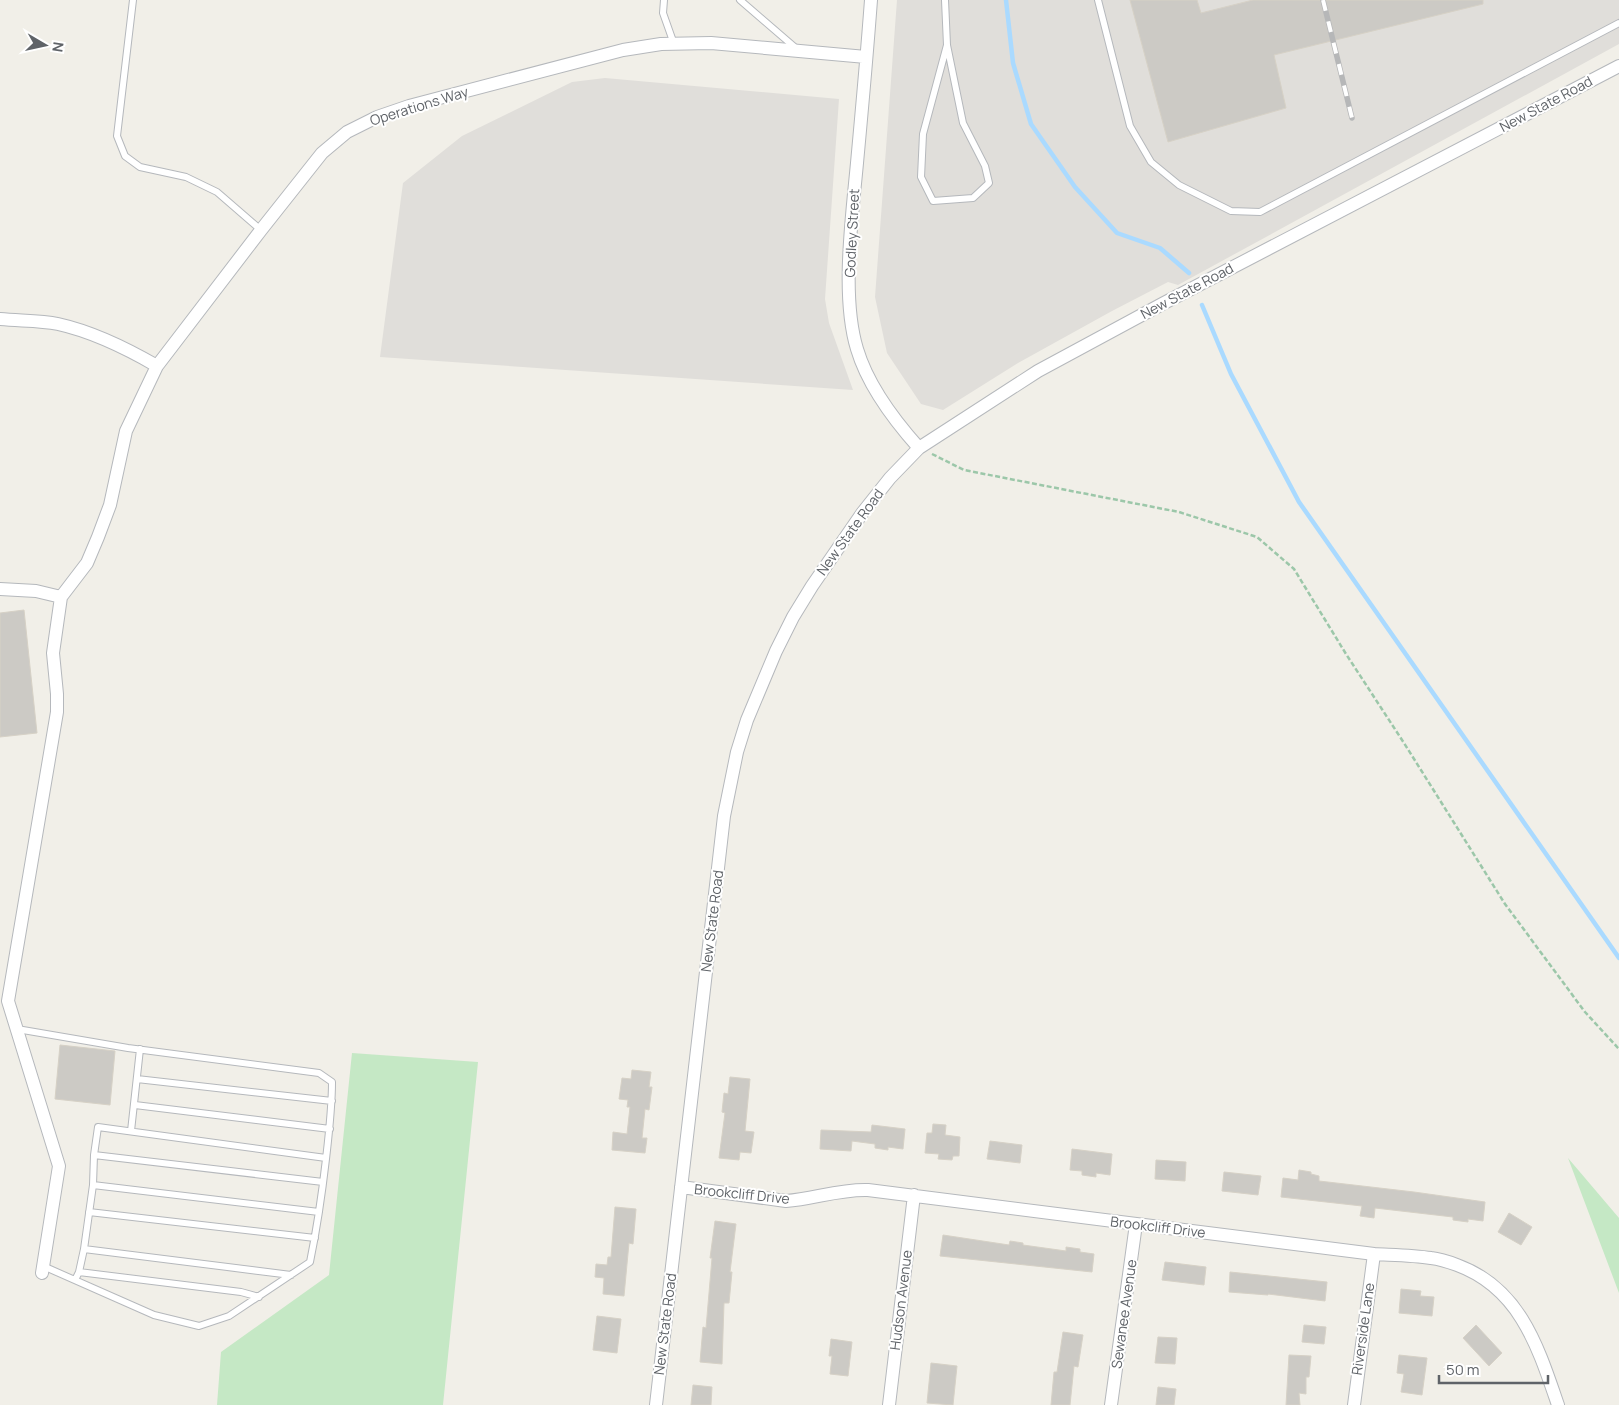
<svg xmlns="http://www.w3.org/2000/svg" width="1619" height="1405" font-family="Manrope,sans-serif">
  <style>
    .industrial { fill: #e0deda }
    .green { fill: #c5e8c5 }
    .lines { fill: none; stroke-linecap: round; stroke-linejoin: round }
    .stream { stroke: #aadaff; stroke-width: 4.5 }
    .building { fill: #cccac5; stroke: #d6d1c6 }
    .lane-casing { stroke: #b5b8bc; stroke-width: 8 }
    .street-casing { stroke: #b5b8bc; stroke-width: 14 }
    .path { stroke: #9cc7a9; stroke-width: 2.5; stroke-dasharray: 5 2.5; stroke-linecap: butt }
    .lane { stroke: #fff; stroke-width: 6 }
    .street { stroke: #fff; stroke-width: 12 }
    .rail-casing { stroke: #b6b7b8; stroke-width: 5.5 }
    .rail { stroke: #fff; stroke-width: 4; stroke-dasharray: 11; stroke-linecap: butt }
    .labels { text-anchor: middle; stroke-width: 4; stroke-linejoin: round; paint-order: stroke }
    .street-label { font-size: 14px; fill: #5f6368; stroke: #fff }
  </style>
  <rect width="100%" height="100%" fill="#f1efe8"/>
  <path class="industrial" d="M897,0h722v44l-441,241 -10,-3 -56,29 -94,52 -75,47 -22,-6 -34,-51 -12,-56z
    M605,78l234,21 -14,200 4,24 24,67 -473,-33 23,-174 59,-47 110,-54z"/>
  <path class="green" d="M352,1053l126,9 -35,343h-226l4,-53 108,-77z
    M1568,1158l51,60v75z"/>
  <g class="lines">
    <path class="stream" d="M1006,0l7,63 18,61 44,63 42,46 43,15 29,25
      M1202,305l29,69 68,128 320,456"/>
  </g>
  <path class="building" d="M1130,0h67l4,13 52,-13h230v4l-209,51 12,53 -118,34z
    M24,610l13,123 -37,4v-124z
    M60,1045l55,6 -5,54 -55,-6z
    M632,1070l19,2 -2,15h3l-3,23 -4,-1 -3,29h5l-2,15 -33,-3 1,-18 14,2 3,-27h-3l1,-7 -9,-1 3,-21 9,1z
    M730,1077l20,2 -5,52 9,1 -3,21 -11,-1 -1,8 -20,-2 6,-45 -3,-1 2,-19 4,1z
    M933,1124l13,1 -1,10 15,2 -1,19h-6l-1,4 -14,-1 1,-5 -14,-1 2,-20h5z
    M872,1125l33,4 -2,20 -15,-2v3l-13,-2v-4l-23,-3 -1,10 -31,-2 1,-19 50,2z
    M990,1141l32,4 -2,18 -33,-4z
    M1072,1149l40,5 -2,21 -14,-2v4l-14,-2v-4l-12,-1z
    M1156,1160l30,2 -1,19 -30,-2z
    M1299,1170l12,2v2l8,2v5l95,11 71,10 -2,19 -15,-2v3l-15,-2v-3l-78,-9 -1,10 -14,-2 2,-10 -81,-9 2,-19 15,2z
    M1224,1172l37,4 -3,19 -36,-4z
    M615,1207l21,2 -3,35 -4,-1 -5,53 -21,-2 1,-16 -9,-1 1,-13 11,1 1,-8h3z
    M1509,1213l23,14 -11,18 -23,-13z
    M715,1221l21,3 -6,48h2l-3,31h-5l-2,61 -22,-2 3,-35 3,1 6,-70h-2z
    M943,1235l66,10 1,-4 13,2v2l43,6v-4l14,2v3l14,2 -2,18 -152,-16z
    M1165,1262l41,5 -2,18 -42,-5z
    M1230,1272l97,10 -2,19 -57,-7v1l-39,-3z
    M1401,1289l20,2 -1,5 14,1 -2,19 -33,-3z
    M597,1316l24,3 -4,34 -24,-3z
    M1304,1325l22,2 -2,17 -22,-2z
    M1476,1325l26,28 -13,13 -26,-28z
    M1063,1332l20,3 -5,32 -4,-1 -4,39h-19l3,-33h3z
    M1158,1337l19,1 -2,26 -20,-1z
    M831,1339l21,3 -4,34 -18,-2 2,-18h-3z
    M1289,1355l22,1 -2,21h-3v17l-7,-1 1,12h-14z
    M1399,1355l28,3 -5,37 -21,-3 3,-18 -7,-1z
    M931,1363l26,3 -4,39 -26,-2z
    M693,1385l19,2 -1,18h-20z
    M1158,1387l18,2 -2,16h-18z"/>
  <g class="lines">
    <g class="lane-casing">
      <path id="lane" d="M133,0l-16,136 8,20 15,11 46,10 31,15 44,38
        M664,0l-1,13 11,31
        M740,0l58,50
        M945,0l2,45 16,78 22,43 4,17 -16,15 -40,3 -12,-24 2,-43 24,-89
        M1098,0l32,126 21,36 28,23 52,26 29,1 359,-189
        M17,1029l111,19 191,25 13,9c0,26 -3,51 -6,77 -4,35 -9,69 -16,103l-81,54 -30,10 -45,-11 -111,-49
        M137,1079l195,22
        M135,1105l195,24
        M131,1131l9,-82
        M94,1155l229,27
        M93,1185l226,27
        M89,1212l226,26
        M84,1249l207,26
        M79,1272l162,20 18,5
        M75,1280l4,-8 5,-23 9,-64 1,-30 4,-28 228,31"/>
    </g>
    <g class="street-casing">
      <path id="street" d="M871,0c-4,54 -9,109 -14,163 -5,55 -16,133 0,186 11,37 36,70 62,99
        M0,319c19,2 40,1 58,5 36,8 68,24 99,42
        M0,589l36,2 25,6
        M681,1187l105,14c28,-2 53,-12 82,-11l506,64c19,1 39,1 57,4 9,1 18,4 26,7 63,23 81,82 101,140
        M42,1273l17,-107 -51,-165 49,-289v-18l-4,-41 8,-56 26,-34 11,-26 12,-32 16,-74 31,-65 104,-136 61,-77 25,-21 30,-15 32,-11 214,-56 38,-6 50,-1 155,14
        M656,1405l68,-589 13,-64 10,-32 29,-69 17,-34 19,-31 51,-74 27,-34 29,-30 119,-77 126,-68 455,-237
        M889,1405l25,-210
        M1111,1405l25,-181
        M1354,1405l20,-151"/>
    </g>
    <path class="path" d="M932,454l32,16 215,42 78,25 37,32 52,85 58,89 101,161 80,108 34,37"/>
    <use href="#lane" class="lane"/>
    <use href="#street" class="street"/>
    <g class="rail-casing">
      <path id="rail" d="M1323,0l29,118"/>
    </g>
    <use href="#rail" class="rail"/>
  </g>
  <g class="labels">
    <g class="street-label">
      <text transform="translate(1546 104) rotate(-28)" y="5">New State Road</text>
      <text transform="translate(419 106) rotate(-17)" y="5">Operations Way</text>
      <text transform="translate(852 233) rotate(-87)" y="5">Godley Street</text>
      <text transform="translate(1187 291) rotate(-28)" y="5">New State Road</text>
      <text transform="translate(850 532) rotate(-54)" y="5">New State Road</text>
      <text transform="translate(712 921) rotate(-83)" y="5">New State Road</text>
      <text transform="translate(742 1194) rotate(6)" y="5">Brookcliff Drive</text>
      <text transform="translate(1158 1227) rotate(7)" y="5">Brookcliff Drive</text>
      <text transform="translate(901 1300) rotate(-83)" y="5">Hudson Avenue</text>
      <text transform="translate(1124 1314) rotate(-82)" y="5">Sewanee Avenue</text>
      <text transform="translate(665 1324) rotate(-83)" y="5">New State Road</text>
      <text transform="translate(1363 1329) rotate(-82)" y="5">Riverside Lane</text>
    </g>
  </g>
  <g transform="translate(45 45) rotate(99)" stroke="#ffffff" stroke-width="4" paint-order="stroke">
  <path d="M0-4L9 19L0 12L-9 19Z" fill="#5f6368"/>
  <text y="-8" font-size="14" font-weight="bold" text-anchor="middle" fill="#5f6368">N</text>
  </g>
  <path d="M1439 1375v8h109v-8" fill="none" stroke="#5f6368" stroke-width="2.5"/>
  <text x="1446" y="1375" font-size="15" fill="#5f6368" stroke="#ffffff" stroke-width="4" paint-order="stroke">50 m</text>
</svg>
